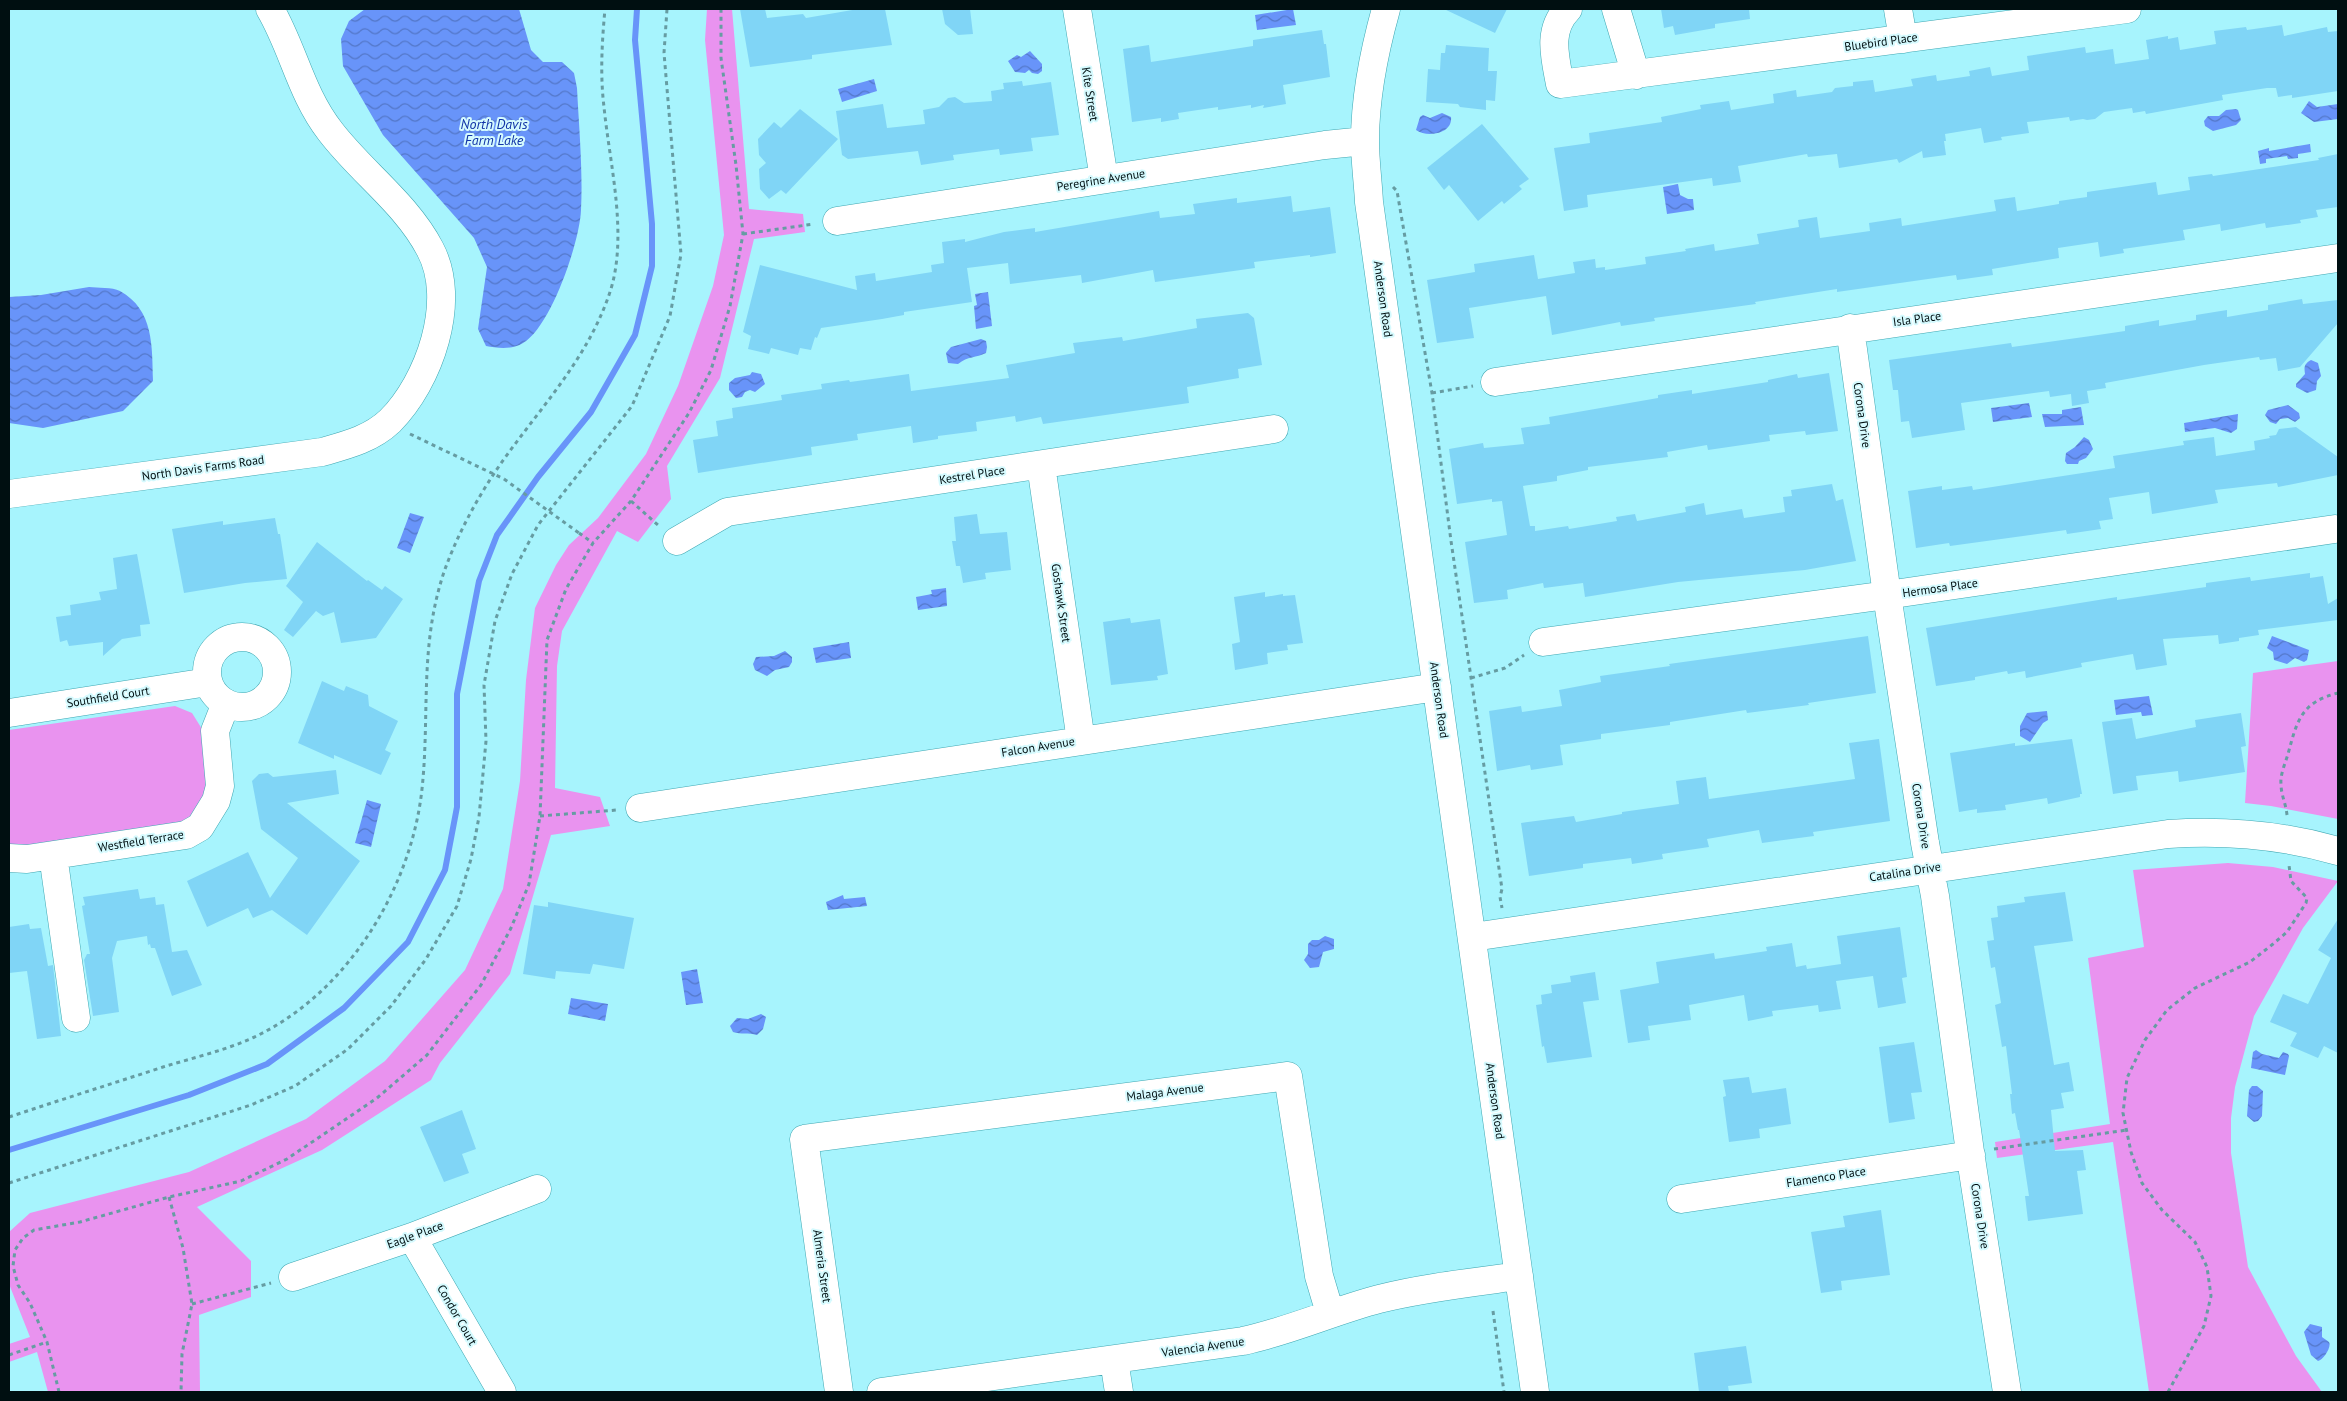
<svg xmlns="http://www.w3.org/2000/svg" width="2347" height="1401" font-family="'PT Sans',sans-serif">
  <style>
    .park { fill: #e993ef }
    .water { fill: url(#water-waves) }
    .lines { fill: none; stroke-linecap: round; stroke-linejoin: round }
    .stream { stroke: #6894f9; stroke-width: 6 }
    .building { fill: #80d5f6 }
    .minor-casing { stroke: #3fa7b2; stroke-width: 29 }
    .path { stroke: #669ca2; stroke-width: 3; stroke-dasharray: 4 4; stroke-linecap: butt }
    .minor { stroke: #fff; stroke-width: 28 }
    .path-bridge { stroke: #669ca2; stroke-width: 3; stroke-dasharray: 4 4; stroke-linecap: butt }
    .labels { text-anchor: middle; stroke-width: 4; stroke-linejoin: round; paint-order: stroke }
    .street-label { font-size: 12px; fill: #000f11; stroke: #d5fafe }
    .water-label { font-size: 14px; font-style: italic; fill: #1134a7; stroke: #d5fafe }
  </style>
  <defs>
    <pattern id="water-waves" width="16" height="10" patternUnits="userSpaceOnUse" patternTransform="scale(1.25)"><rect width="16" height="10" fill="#6894f9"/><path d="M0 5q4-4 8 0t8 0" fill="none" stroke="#5377c8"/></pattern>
  </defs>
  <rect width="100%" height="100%" fill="#a7f4fd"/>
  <path class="park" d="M707,9h25l17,200 54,5 2,18 -51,7 -34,139 -53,88 4,33 -33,43 -21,-11 -55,100 -5,35 -2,122 45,9 10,29 -59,9 -41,139 -70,89 -9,17 -109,70 -125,57 54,54v36l-52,18 1,77h-152l-11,-40 -28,10v-18l21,-7 -21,-53v-52l21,-19 159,-41 117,-53 79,-58 80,-91 38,-81 17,-108 6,-101 9,-72 21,-43 13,-20 29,-27 48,-64 32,-68 35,-100 11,-51 -19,-195z
    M2338,661v158l-67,-13 -26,-3 8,-130z
    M175,706l17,7 10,16 8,55 -7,24 -21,17 -173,23v-118z
    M2228,863l45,4 65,14 -35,47 -49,88 -19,71 -4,31v35l17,114 48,89 26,36h-173l-36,-250 -116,16 -2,-16 115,-18 -22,-166 56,-11 -11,-77z"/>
  <path class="water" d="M365,9h154l12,41 12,12h19l12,11 3,15c2,40 6,82 4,122 -1,31 -30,117 -58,133 -11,7 -26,5 -37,3l-8,-17 9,-62 -13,-29 -91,-103 -40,-69 -2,-27 8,-18z
    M1293,9l3,16 -39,5 -2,-15z
    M1030,51l12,13v7l-4,3 -6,-1 -3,-3 -4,3 -10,-1 -7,-11 9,-6 4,2z
    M874,79l3,12 -35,11 -4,-13z
    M2309,101l8,6 21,-3v15l-24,3 -13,-9z
    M2236,109l2,1 3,10 -5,5 -23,6 -8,-5 -1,-5 4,-5h11l7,-6z
    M1442,113l9,4c2,17 -24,21 -35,13l4,-13 3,-2 7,3z
    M2310,144l1,8 -13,2v4l-10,1 -1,-3 -21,3v4l-6,1 -2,-13 11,-3v3z
    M1678,184l2,11 8,4h5l1,11 -27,4 -4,-27z
    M89,287c9,1 23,0 31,4 34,19 32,55 33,90l-30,30 -80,17 -34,-5v-126l32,-2z
    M988,292l4,34 -16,3 -2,-23 3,-1 -2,-11z
    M981,339l5,2 1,6 -1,6c-10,5 -18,3 -28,11l-10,-1 -2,-10 5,-6z
    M2311,360l7,3 3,13 -4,5 -1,9 -9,3 -11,-6v-3l9,-10c-1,-7 -1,-10 6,-14z
    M752,372l9,2 4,10 -10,8 -5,-2 -5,2 -3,5 -6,1 -7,-8v-7l6,-5 15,-3z
    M2029,403l3,14 -39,5 -2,-14z
    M2288,405l11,8 1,5 -5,4 -7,-4 -8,1 -4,5 -6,-2 -5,-7 3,-5z
    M2081,407l3,18 -39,2 -3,-13h20v-4z
    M2238,414l-1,15 -6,4 -16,-5 -30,4 -1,-9z
    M2084,437l5,3 4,9 -7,9 -7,3 -1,3h-11l-2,-3 1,-8 9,-6z
    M410,513l14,4 -14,36 -13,-5z
    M946,588l1,18 -29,4 -2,-13 16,-3 -1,-4z
    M2272,636l37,14 -2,10 -3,2 -9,-4 -8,6 -13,-4 -1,-8 -6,-4z
    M849,642l2,16 -35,5 -3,-15z
    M785,651l7,6v5l-3,5 -14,3 -8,6 -12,-6 -2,-6 3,-7 18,-1z
    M2149,696l4,19 -11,1 -1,-4 -25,3 -2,-15z
    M2047,711l1,9 -5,3 -13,19 -10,-6v-10l7,-13z
    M367,800l14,4 -10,43 -16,-4z
    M843,895l1,4 21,-2 2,9 -39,4 -2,-8z
    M1325,936l9,3v10l-11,3 -4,15 -9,1 -6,-8 4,-6v-10l4,-4h7z
    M697,969l6,34 -17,2 -5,-33z
    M571,998l37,6 -3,17 -37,-7z
    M761,1014l5,3 -3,12 -6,6c-9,-3 -16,0 -24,-3l-3,-6 7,-8 11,1z
    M2256,1050l6,4 17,4 4,-6 5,2 1,2 -4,19 -34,-7 2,-16z
    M2252,1086h5l6,5 -1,25 -4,5 -4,1 -7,-6 2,-26z
    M2310,1324l12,3v10c2,2 5,3 7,5 3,5 -6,18 -11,19l-7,-6 -7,-23z"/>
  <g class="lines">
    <path class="stream" d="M9,1150l180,-55 78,-31 77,-56 64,-66 37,-72 12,-63v-113l22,-113 18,-46 41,-58 53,-65 44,-77 17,-69v-42l-17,-184 2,-31"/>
  </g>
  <path class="building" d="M740,9h25l2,9 36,-4 3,4 52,-9h27l7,36 -80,10v4l-62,8z
    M942,9h28l3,25 -15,1 -13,-11z
    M1444,9h63l-12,24z
    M1661,9h88l1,10 -35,5v4l-40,7 -2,-9 -9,2z
    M2282,25l2,11 43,-9 1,5 10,-1v60l-46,7v-3l-14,2 -2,-9h-9l-45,7 1,5 -77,14 -1,-3 -12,2 -1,-5 -28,4 -9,7 -8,1 -4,-1 -13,2 -1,-4 -42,5 2,11 -28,4 1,3 -18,3 -3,-15 -36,6 1,7h-2l2,14 -23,3 -1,-7 -23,12 -2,-4 -58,9 -2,-14 -29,3 -1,-3 -69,12 3,16 -28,4 -1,-8 -125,17 1,12 -24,4 -10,-63 36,-5 -1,-10 73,-11 -1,-5 40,-8 -1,-4 29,-4 2,9 43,-7 -1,-9 23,-4 1,7 35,-5 3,-4 18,-2v-4l20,-2 2,12 38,-6 -2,-7 25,-4 1,6 33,-5 -1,-5 21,-4 2,9 37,-6 -2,-14 58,-9 1,6 27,-4 2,15 34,-5 -3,-19 22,-4v3l10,-2 2,13 36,-6 -2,-13 32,-4 1,3z
    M1322,30l2,14h2l4,33 -47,8 3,19 -23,4 1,-3 -13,3v-3l-33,5v-3l-40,6 1,6 -18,3v-4l-29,4 -9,-73 26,-4 2,17 102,-16v-6z
    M1446,45l43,3 -1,23h9l-2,30 -9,-1v10l-26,-3 -2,-3 -32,-2 2,-33 12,1 1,-17h4z
    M1022,81l1,5 28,-4 8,53 -28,3 2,13 -33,4 -1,-6 -46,6 1,5 -33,5 -3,-14 -70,8 -6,-4 -6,-44 47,-7 4,24 38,-4 -2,-14 16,-3 9,-9 7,-1 9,6 28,-2 -1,-10 13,-2 -1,-6z
    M800,109l38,30 -52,55 -5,-4 -12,9 -9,-10 -1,-20 7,-6 -7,-8 -1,-16 16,-17 7,6z
    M1482,124l47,55 -10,7 3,3 -18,15 -2,-3 -24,20 -29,-36 -5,5 -17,-22z
    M2338,154v53l-22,3 2,7 -18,3 1,3 -35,5 -1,-5 -44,8 -1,-7 -37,6 2,10 -62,9 1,4 -24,4 -2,-15 -40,6 1,10 -67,11 1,6 -36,5 -1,-5 -119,17v-3l-82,13 1,2 -102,14 1,3 -34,5 -1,-4 -68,13 -6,-39 -77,12 5,30 -37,5 -10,-63 48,-8 -1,-8 60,-9 4,24 37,-6 -2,-11 22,-3 1,9 9,-1v3l41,-6 -1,-7 41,-6 -1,-2 29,-5 1,7 44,-7 -2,-10 42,-7 -1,-7 19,-3 3,21 50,-7 -1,-8 32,-5 1,8 94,-15 -2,-11 21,-3 2,14 42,-7v-3l28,-4v-5l69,-10 2,13 32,-5 -2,-13 24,-3 1,2 106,-16 -1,-2z
    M1291,196l2,16 37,-5 6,46 -26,4v-2l-56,7 1,6 -100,14 -2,-12 -71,13 -1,-8 -71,9 -2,-21 -41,5 5,34 -68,10v3l-22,4 -61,9 -4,10 -2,-1 -4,13 -11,-2 -2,7 -27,-7 -2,6 -21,-5 3,-13 -8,-4 17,-67 97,25 -2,-14 20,-3 1,8 56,-9 -1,-7 13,-2 -2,-21 23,-3v3l39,-10 31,-4v4l124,-21 1,7 35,-4 -2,-10 44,-6v5z
    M2302,299l1,5 35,-4v23l-38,44 -22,4 -2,-13 -16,2 -1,-3 -55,8 -99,18 1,5 -19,3 2,12 -17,3 -1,-12 -21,3 -1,-6 -88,12 4,27 -53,8 -3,-17 -8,1 -3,-32h-5l-4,-30 122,-17 1,4 86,-12 27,-4v-5l34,-6v6l37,-6v-5l31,-5v7l41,-7v-5z
    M1248,313l6,5 8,47 -24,4 1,9 -52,9 2,16 -146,21 -2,-7 -25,5 -1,-6 -39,6 1,9 -39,5v3l-25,4 -2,-17 -54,8 1,6 -47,7 1,8 -114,18 -5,-33 25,-4 -2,-15 17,-3 -1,-10 50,-8 -1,-5 41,-6 -1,-5 28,-4 1,2 59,-8 2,17 98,-13 -3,-13 69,-12 -2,-10 49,-6 1,4 74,-13 -1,-9z
    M1829,373l9,58 -32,4 -1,-4 -36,4 1,6 -62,9 -1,-5 -40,7 1,5 -80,10v3l-31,6v5l-34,5 7,40h5v5l33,-5 1,3 48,-8 -1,-4 19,-3 2,7 49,-9 -1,-5 19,-4 2,12 36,-6 2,9 41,-6 -2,-15 9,-1 -1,-6 41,-6 4,17 7,-2 13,62 -51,9 -127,12 -93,15 -2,-14 -39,5 -1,-5 -36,7 1,9 -34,4 -9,-61 42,-7 -5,-34 -10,1v-3l-35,5 -8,-55 34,-6 1,5 40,-4 -3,-16 29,-4 -1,-7 109,-19v-3l34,-5v4l76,-12v-2l29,-6 1,4z
    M2296,427l42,30v18l-60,12 -1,-4 -62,7 3,13 -66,11 -3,-22 -40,6 4,21 -14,2 2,8 -34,5 -1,-4 -116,16 -1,-3 -33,5 -8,-57 34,-5v4l30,-4 1,4 142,-22 -2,-12 71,-11 -1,-4 31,-4 2,19 39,-6 -1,-9 16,-3 -1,-2 7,-1 3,-6z
    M977,514l3,20 27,-2 4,38 -26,3 1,6 -23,4 -3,-17h-4l-4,-25h4l-2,-24z
    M275,518l3,16h2l7,45 -42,4 -61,10 -12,-64 51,-8v4z
    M317,542l50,39 1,-1 14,10 3,-4 18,13 -27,39 -35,5 -7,-31 -11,4 -7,-5 -23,26 -9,-7 19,-28 -17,-16z
    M137,554l13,70 -10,1 1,11 -19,3 -19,17v-14l-34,4 -2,-6 -7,2 -4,-25 15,-2 -1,-10 31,-5 -2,-8 18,-3 -4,-31z
    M2310,573v5l13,-2 5,28 10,-6v22l-80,10 1,5 -20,3v3l-20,3 -1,-9 -55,4 4,26 -31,5 -3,-16 -52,9 1,4 -56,11 -1,-7 -17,3 -1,-3 -32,6v3l-39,6 -10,-58 191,-31v3l89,-13v-4l44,-6 1,4z
    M1265,592v5l18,-3v2l12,-1 8,48 -16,2 1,5 -21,3 1,11 -33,6 -3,-26 8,-2 -6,-45z
    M1130,618l1,5 29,-4 8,55 -11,2 1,4 -47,5 -8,-63z
    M1868,636l8,57 -68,10 1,2 -62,8 -1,-3 -76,12v3l-69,9v5l-41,6 3,20 -32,5 -1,-5 -33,6 -8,-60 32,-5 1,6 40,-6 -3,-16 42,-8 -1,-6 70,-10 -1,-2z
    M322,681l22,10 2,-5 22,9 1,11 29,15 -13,29 6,3 -10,22 -47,-20v4l-36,-16z
    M2241,713l5,33 -5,1 4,25 -66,10 -1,-11 -42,5 2,14 -25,4 -11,-72 30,-4 4,21 60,-12 -1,-7z
    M1879,739l11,82 -77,11 1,4 -52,7 -3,-13 -52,9 2,8 -47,7 1,5 -31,5 -1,-6 -48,6v4l-54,8 -8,-53 53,-7 2,6 46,-8v-2l57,-8 -3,-23 30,-4 3,22 146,-20 -6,-36z
    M2072,739l10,55h-2v3l-32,7 -1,-6 -42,7 1,5 -29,3v-4l-18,3 -9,-59 65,-10v3z
    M336,770l3,24 -52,9 73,58 -53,74 -35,-25 -19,8 -5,-10 -41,19 -20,-46 61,-29 22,46 28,-40 -37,-29 -9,-48 7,-7 9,-1 5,4z
    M138,889l2,10 15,-2 1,8 8,-1 8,48 15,-2 15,35 -30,11 -17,-48h-4l-1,-4 -2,1 -1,-9 -30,5 -5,17 7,54 -26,4 -9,-56 3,-6h3l-8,-48 3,-1 -2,-8z
    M2065,892l8,49 -39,5 20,119 15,-3 5,29 -13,2 3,15 -13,2 4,41 28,-1 3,20 -9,1 6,43 -55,7 -3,-25h4l-10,-66h-1l-3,-17 -3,1 -2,-20h2l-6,-48 -4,1 -7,-42 6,-2 -6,-36 -4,1 -4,-27 7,-1 -3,-22 7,-1 -1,-11 28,-4 -1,-5z
    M548,902l86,16 -10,51 -31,-5 -3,10 -34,-3 -1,8 -32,-5 11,-69 14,2z
    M2338,919v134l-14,-7 -6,12 -28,-12 7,-13 -27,-11 13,-28 25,10 23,-46 -13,-8z
    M29,924l1,5 11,-1 7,38 5,-1 8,71 -24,3 -10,-68 -18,2v-46z
    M1900,927l7,50 -5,1 4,25 -28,5 -5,-32 -37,5 5,28 -22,3 -1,-7 -46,6 1,5 -25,5 -4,-26 -55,10 2,15 -43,6 2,14 -22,3 -8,-53 39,-7 -3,-21 58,-9 1,6 52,-8 -1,-4 26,-4 4,24 10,-2 1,4 34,-5 -4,-28z
    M1595,972l4,28 -16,2 9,55 -45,6 -3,-17 -2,1 -6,-42 6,-1 -1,-9 11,-2 -1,-8 20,-3 -1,-6z
    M1914,1042l8,50 -11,1 4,26 -26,4 -10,-76z
    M1749,1077l3,16 34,-5 5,36 -32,5 1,9 -31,4 -6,-45 3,-1 -3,-16z
    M462,1110l14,39 -14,5 7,19 -25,9 -24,-55z
    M1881,1210l9,65 -49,6 1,9 -21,3 -10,-61 34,-5 -2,-11z
    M1746,1346l6,37 -24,3 1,6h-30l-5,-39z"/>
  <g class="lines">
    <g class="minor-casing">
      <path id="minor" d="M1077,9l27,170
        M1386,9c-12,43 -21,87 -21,132 0,20 3,41 4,61l166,1190
        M1568,9c-21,21 -13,48 -8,75l567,-75
        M1616,9l20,66
        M1898,9l5,30
        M837,221l488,-76 40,-4
        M1850,328l37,267 38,248 10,53 35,256 37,240
        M1495,382l843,-124
        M1041,465l40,276
        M9,494l313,-42c25,-7 49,-13 68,-31 39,-39 68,-120 40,-172 -24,-46 -69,-77 -100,-118 -29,-37 -37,-83 -60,-122
        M677,541l50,-29 547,-83
        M207 672a35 35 0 1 1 70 0a35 35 0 1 1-70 0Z
        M1543,642l344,-47 448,-66
        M9,713l199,-31
        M640,808l797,-121
        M53,855l23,163
        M9,858l18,1 159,-24 14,-8 16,-26 4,-15 -5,-55 11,-28
        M1473,937l695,-103c58,-4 114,1 170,17
        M1681,1199l290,-44
        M412,1237l90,155
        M293,1277l119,-40 125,-48
        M1114,1360l5,32
        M839,1392l-35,-253 484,-63 31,200 11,37
        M881,1392l362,-51c47,-10 90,-30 136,-42 42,-11 96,-17 140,-23"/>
    </g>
    <path class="path" d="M1393,187l4,4 35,202 19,148 51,348 -2,8 2,11
      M743,234l71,-10
      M1432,393l41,-7
      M410,434l94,45
      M631,501l28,25
      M579,533l14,10
      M1471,678l34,-10 19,-13
      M2287,815c-1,-11 -6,-20 -6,-31 -1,-9 4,-20 7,-30 9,-33 13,-52 50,-61
      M540,816l77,-6
      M9,1117c51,-17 102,-33 154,-50 26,-8 55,-15 80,-25 99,-40 168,-150 179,-253 8,-75 -3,-142 22,-217 12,-34 31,-70 51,-100 40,-59 90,-108 114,-177 20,-57 1,-128 -5,-188 -4,-32 -2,-66 1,-98
      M1994,1149l133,-19
      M9,1183l242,-78 44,-19 53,-37 43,-43 35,-47 31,-53 14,-47 8,-42 7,-76 -2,-56 11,-64 17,-47 26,-49 94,-119 38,-90 11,-62 -17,-201 3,-44
      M169,1197l14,51 9,56 -10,50 -1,38
      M192,1304l79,-21
      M1493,1311l11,81
      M9,1355l38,-13
      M59,1392l-12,-50 -17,-39 -12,-18 -5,-19 2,-16 8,-12 11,-8 46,-8 89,-25 72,-16 46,-22 90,-61 50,-43 54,-70 30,-57 18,-44 11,-68 7,-176 19,-51 27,-46 38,-42 58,-88 22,-43 19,-64 13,-72 -7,-69 -15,-107v-49
      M2168,1392l36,-66 7,-30 -4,-29 -12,-25 -33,-32 -20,-27 -11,-31 -8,-39 4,-35 18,-38 22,-30 28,-22 55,-26 23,-18 14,-12 19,-29 1,-5 -16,-17 -2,-16"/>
    <use href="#minor" class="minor"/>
    <path class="path-bridge" d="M504,479l75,54"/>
  </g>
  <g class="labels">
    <g class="street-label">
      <text transform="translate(1881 42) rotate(-8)" y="4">Bluebird Place</text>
      <text transform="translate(1090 94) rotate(81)" y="4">Kite Street</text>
      <text transform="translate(1101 180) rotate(-9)" y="4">Peregrine Avenue</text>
      <text transform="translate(1383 299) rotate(82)" y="4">Anderson Road</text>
      <text transform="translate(1917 319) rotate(-8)" y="4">Isla Place</text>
      <text transform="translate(1862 415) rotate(82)" y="4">Corona Drive</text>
      <text transform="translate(203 468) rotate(-8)" y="4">North Davis Farms Road</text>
      <text transform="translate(972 475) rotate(-9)" y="4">Kestrel Place</text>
      <text transform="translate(1940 588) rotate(-8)" y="4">Hermosa Place</text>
      <text transform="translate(1061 603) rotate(82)" y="4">Goshawk Street</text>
      <text transform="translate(108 697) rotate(-9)" y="4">Southfield Court</text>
      <text transform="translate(1439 700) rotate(82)" y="4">Anderson Road</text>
      <text transform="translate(1038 747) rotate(-9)" y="4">Falcon Avenue</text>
      <text transform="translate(1921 816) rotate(81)" y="4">Corona Drive</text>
      <text transform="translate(141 841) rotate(-9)" y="4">Westfield Terrace</text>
      <text transform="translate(1905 872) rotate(-9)" y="4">Catalina Drive</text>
      <text transform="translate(1165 1092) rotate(-7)" y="4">Malaga Avenue</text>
      <text transform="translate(1495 1101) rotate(82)" y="4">Anderson Road</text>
      <text transform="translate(1826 1177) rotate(-9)" y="4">Flamenco Place</text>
      <text transform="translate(1980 1216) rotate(81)" y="4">Corona Drive</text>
      <text transform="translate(415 1235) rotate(-20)" y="4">Eagle Place</text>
      <text transform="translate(822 1266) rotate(82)" y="4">Almeria Street</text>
      <text transform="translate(457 1315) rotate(60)" y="4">Condor Court</text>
      <text transform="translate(1203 1347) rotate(-8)" y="4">Valencia Avenue</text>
    </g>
    <g class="water-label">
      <text x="494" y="129">North Davis<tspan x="494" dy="16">Farm Lake</tspan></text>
    </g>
  </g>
  <rect width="2347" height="1401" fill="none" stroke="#000f11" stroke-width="20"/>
</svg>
